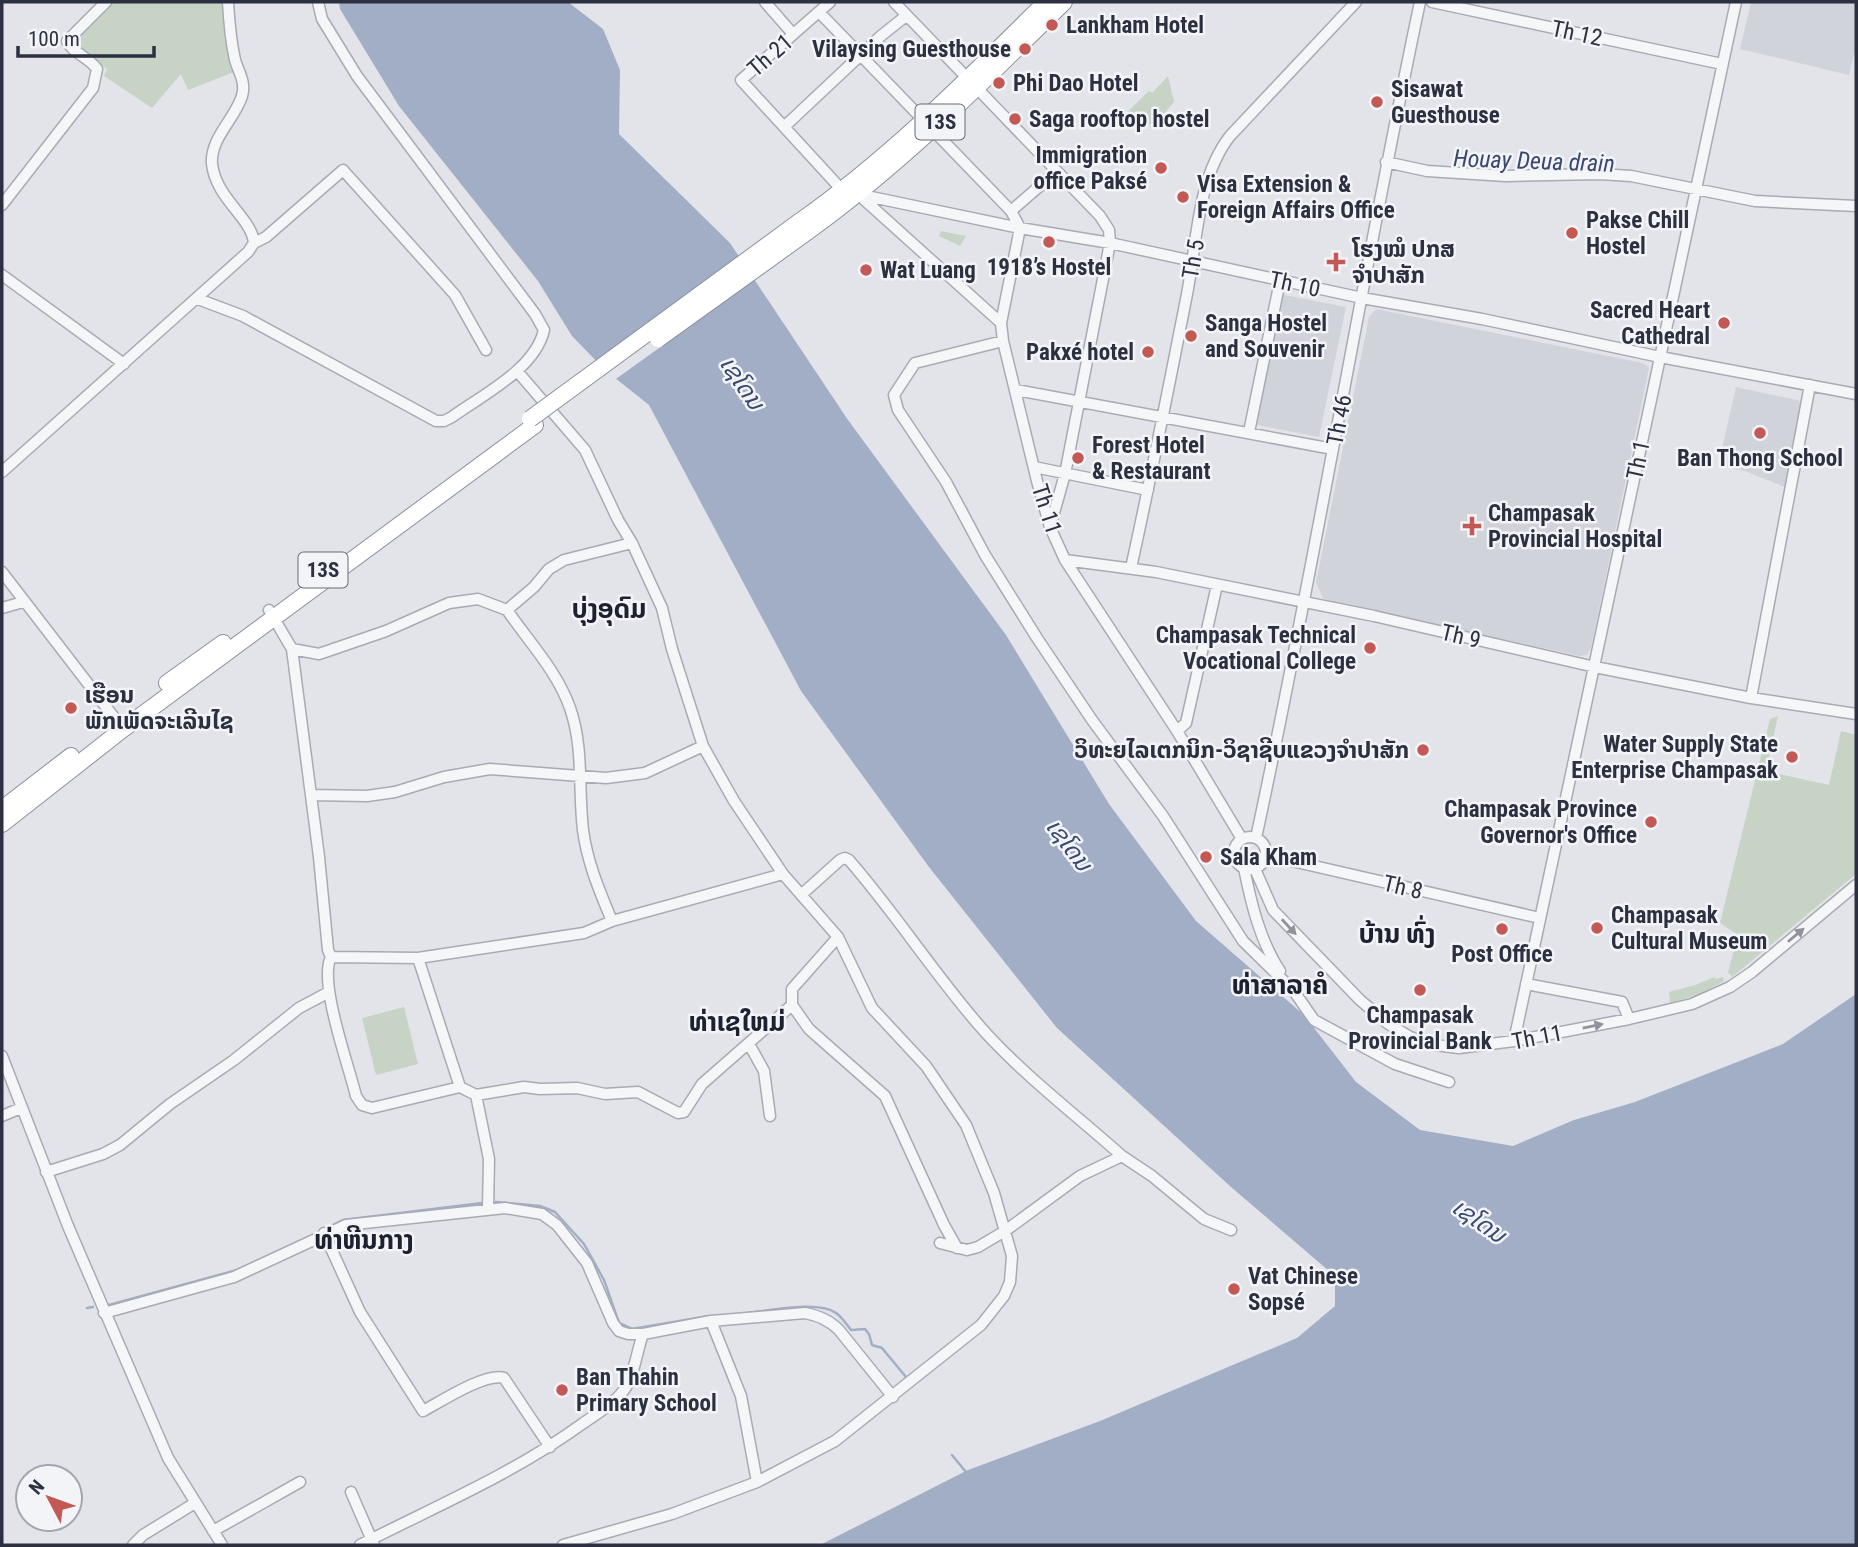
<svg xmlns="http://www.w3.org/2000/svg" width="1858" height="1547" font-family="'Roboto Condensed','Noto Sans Lao',sans-serif">
  <style>
    .built { fill: #d1d3db }
    .green { fill: #c6d3c5 }
    .water { fill: #a2adc6 }
    .pier { fill: #e3e4ea }
    .lines { fill: none; stroke-linecap: round; stroke-linejoin: round }
    .stream { stroke: #a2adc6; stroke-width: 2.5 }
    .minor-casing { stroke: #a8aab4; stroke-width: 13 }
    .highway-casing { stroke: #8c909f; stroke-width: 18 }
    .minor { stroke: #f5f6f8; stroke-width: 10 }
    .highway { stroke: #fff; stroke-width: 16 }
    .highway-bridge-casing { stroke: #8c909f; stroke-width: 18; stroke-linecap: butt }
    .highway-bridge { stroke: #fff; stroke-width: 16 }
    .oneway { fill: #90939c }
    .poi-dot { fill: #c25955; stroke: #f3f4f7; stroke-width: 2.5 }
    .labels { text-anchor: middle; stroke-width: 5; stroke-linejoin: round; paint-order: stroke }
    .shield { fill: #f3f4f7; stroke: #686b77; stroke-width: 2 }
    .shield-label { font-size: 21px; font-weight: bold; fill: #2c3040 }
    .poi-label { font-size: 23px; font-weight: bold; fill: #2c3040; stroke: #f3f4f7; text-anchor: start }
    .street-label { font-size: 23px; fill: #2c3040; stroke: #f3f4f7 }
    .water-label { font-size: 24px; font-style: italic; fill: #3a4870; stroke: #f3f4f7 }
    .quarter-label { font-size: 26px; font-weight: bold; fill: #1e2131; stroke: #f3f4f7 }
  </style>
  <rect width="100%" height="100%" fill="#e3e4ea"/>
  <path class="built" d="M1751,2h105v43l-7,30 -109,-26z
    M1279,294l67,13 -27,130 -67,-13z
    M1376,309l267,54 6,5 -58,280 -4,7 -7,1 -251,-54 -6,-4 -7,-15 53,-266z
    M1736,387l65,14 -16,86 -40,-16 -27,-5z"/>
  <path class="green" d="M111,2h113l10,70 -46,18 -7,-16 -29,34 -48,-32 3,-7 -33,-24 -1,-5z
    M1168,76l6,26 -12,14 -15,10 -18,-3 -7,-6 27,-26 3,2z
    M941,231l25,5 -6,10 -21,-10z
    M1778,716l-12,55 63,14 12,-54 15,4v139l-124,103 -4,-5 10,-37 -18,-12 50,-204z
    M1714,977l2,2 7,-2 1,4 -24,13 -30,9 -1,-11 26,-7z
    M404,1007l14,57 -42,11 -14,-57z"/>
  <path class="water" d="M339,2h229l35,27 17,41 -1,64 111,109 118,177 158,215 103,169 87,117 108,94 52,67 64,48 93,16 61,-26 61,-18 148,-58 73,-50v551h-1036l148,-75 132,-49 197,-83 38,-32v-30l-104,-89 -174,-159 -128,-161 -128,-176 -152,-286 -44,-35 -33,-34 -34,-55 -139,-175 -59,-97z"/>
  <path class="pier" d="M745,260l12,18 -144,103 -10,-8z"/>
  <g class="lines">
    <path class="stream" d="M496,1202l44,4 15,6 29,32 20,36 15,43 13,6 77,-13
      M329,1227l14,-7 139,-17
      M109,1305l128,-35
      M87,1308l6,-1
      M747,1313c21,-2 72,-13 89,0 6,4 10,11 15,17l14,-1 4,5 3,11 10,3 24,29
      M952,1455l14,17"/>
    <g class="minor-casing">
      <path id="minor" d="M765,2l28,32
        M830,2l-89,78 101,110
        M894,2l206,214 9,14 1,13 -45,231 -15,53
        M1432,2l290,62
        M819,12l192,199 9,17 -19,95
        M785,126l97,-91 24,-19
        M1386,162l41,9 79,5 93,-2 32,2 124,25 101,5
        M857,194l163,34 90,15 252,55 120,21 178,38 196,37
        M860,196l141,127 2,18 34,140 13,46 15,33 112,171 65,108
        M2,205l91,-117 4,-19c-8,-12 -25,-16 -30,-28l39,-39
        M1011,211l46,-40
        M254,243l12,-6 77,-67 112,125 31,55
        M2,275l122,89
        M198,299l45,17 193,105h8l8,-4c32,-23 83,-48 92,-87l-9,-16 -178,-238 -35,-57 -4,-17
        M1003,341l-88,22 -21,32 4,15 48,72 39,73 52,83 55,82 71,96 80,125 48,47
        M517,371l68,79 33,70 14,23 30,65 10,41 31,97 31,55 49,73 55,63 34,71 54,58 40,59 28,68 18,63 -2,26 -6,14 -23,29 -146,116 -78,41 -85,32 -109,31
        M1016,390l317,59
        M1249,432l31,-151
        M1034,467l114,23
        M2,472l246,-220 6,-9c-2,-25 -38,-44 -42,-79 -2,-26 23,-45 30,-68 4,-14 -3,-23 -7,-36 -4,-18 -6,-40 -7,-58
        M1065,560l91,12 218,44 221,51 156,31 105,16
        M1131,568c20,-91 38,-182 56,-274 10,-51 10,-116 43,-158l126,-134
        M2,572l121,157
        M2,608l21,-6
        M269,610l23,39 27,208 9,93 3,7c-13,25 18,109 25,139l6,9 10,3 88,-21 16,8 48,-8 16,2 37,-1 28,6 33,-2 40,21 6,-1 18,-28 90,-79
        M507,610c22,32 50,61 63,98 14,40 8,81 13,122 4,32 17,62 29,91
        M292,649l27,5 67,-23 63,-28 29,-4 29,11 27,-23 15,-18 15,-9 68,-17
        M1751,698l59,-313
        M1177,731l9,-8 31,-138
        M311,795l56,1 28,-4 49,-15 46,-8 116,9 39,-5 58,-27
        M1234 853a16 16 0 1 1 32 0a16 16 0 1 1-32 0Z
        M1256,838c60,-278 105,-558 164,-836
        M1266,855l274,63
        M1244,868c7,35 16,73 36,103
        M1255,869l18,41 87,90 27,23 23,14 25,8 24,3 55,-7 115,-22 63,-15 38,-17 22,-15 104,-87
        M801,895l39,-35 5,-2 4,2c48,55 87,117 135,171 42,46 92,84 138,125
        M838,937l-46,52v16l17,24 76,67 59,129 13,23
        M331,957l87,1 166,-25 28,-12 171,-47
        M418,958l42,129
        M1289,984l25,36 81,44 54,18
        M1526,984l96,18 7,17
        M1514,1041l222,-1039
        M749,1044l15,27 6,45
        M2,1056l66,170 100,232 54,87
        M476,1095l13,64 -1,49
        M2,1116l19,-8
        M46,1172l57,-18 17,-9 50,-41 64,-44 65,-52 30,-16
        M324,1233l36,79 63,99c17,-9 63,-39 81,-33l46,69
        M940,1243l27,7 11,-3 27,-16 75,-55 42,-20 30,20 52,43 27,11
        M104,1313l130,-36 112,-52 159,-17 37,6 15,11 30,38 26,60 6,8 9,3h15l68,-13 94,-8c14,3 24,7 34,17l54,67
        M711,1321l30,75 16,86
        M351,1492l23,53
        M213,1531l87,-49
        M133,1545l10,-10 52,-32
        M360,1545c76,-39 153,-71 222,-121 14,-10 32,-20 42,-34 10,-13 13,-40 19,-56"/>
    </g>
    <g class="highway-casing">
      <path id="highway" d="M799,222c91,-64 169,-143 247,-220
        M807,232c93,-67 175,-149 257,-230
        M167,683l56,-40
        M2,809l69,-53
        M2,824l121,-95 412,-304"/>
    </g>
    <use href="#minor" class="minor"/>
    <use href="#highway" class="highway"/>
    <g class="highway-bridge-casing">
      <path id="highway-bridge" d="M658,339l149,-107
        M530,419l269,-197"/>
    </g>
    <use href="#highway-bridge" class="highway-bridge"/>
  </g>
  <defs><path id="oneway-solid" d="M-6-.8H1V-3.2L6.5 0L1 3.2V.8H-6Z" transform="scale(1.75)"/></defs>
  <g class="oneway">
    <use href="#oneway-solid" transform="translate(1289 927) rotate(47)"/>
    <use href="#oneway-solid" transform="translate(1796 935) rotate(-40)"/>
    <use href="#oneway-solid" transform="translate(1593 1026) rotate(-11)"/>
  </g>
  <g class="poi-dot">
    <circle cx="1052" cy="25" r="7"/>
    <circle cx="1025" cy="49" r="7"/>
    <circle cx="999" cy="83" r="7"/>
    <circle cx="1377" cy="102" r="7"/>
    <circle cx="1015" cy="119" r="7"/>
    <circle cx="1161" cy="168" r="7"/>
    <circle cx="1183" cy="197" r="7"/>
    <circle cx="1572" cy="233" r="7"/>
    <circle cx="1049" cy="242" r="7"/>
    <path d="M1332.5 251.5h7v7h7v7h-7v7h-7v-7h-7v-7h7z"/>
    <circle cx="866" cy="270" r="7"/>
    <circle cx="1724" cy="323" r="7"/>
    <circle cx="1191" cy="336" r="7"/>
    <circle cx="1148" cy="352" r="7"/>
    <circle cx="1760" cy="433" r="7"/>
    <circle cx="1078" cy="458" r="7"/>
    <path d="M1468.5 515.5h7v7h7v7h-7v7h-7v-7h-7v-7h7z"/>
    <circle cx="1370" cy="648" r="7"/>
    <circle cx="71" cy="708" r="7"/>
    <circle cx="1423" cy="750" r="7"/>
    <circle cx="1792" cy="757" r="7"/>
    <circle cx="1651" cy="822" r="7"/>
    <circle cx="1206" cy="857" r="7"/>
    <circle cx="1597" cy="928" r="7"/>
    <circle cx="1502" cy="929" r="7"/>
    <circle cx="1420" cy="990" r="7"/>
    <circle cx="1234" cy="1289" r="7"/>
    <circle cx="562" cy="1390" r="7"/>
  </g>
  <g class="labels">
    <g class="shield">
      <rect x="915.5" y="104.5" width="49" height="35" rx="5"/>
      <rect x="298.5" y="552.5" width="49" height="35" rx="5"/>
    </g>
    <g class="shield-label">
      <text x="940" y="129">13S</text>
      <text x="323" y="577">13S</text>
    </g>
    <g class="poi-label">
      <text x="1066" y="33">Lankham Hotel</text>
      <text x="1011" y="57" text-anchor="end">Vilaysing Guesthouse</text>
      <text x="1013" y="91">Phi Dao Hotel</text>
      <text x="1391" y="97">Sisawat<tspan x="1391" dy="26">Guesthouse</tspan></text>
      <text x="1029" y="127">Saga rooftop hostel</text>
      <text x="1147" y="163" text-anchor="end">Immigration<tspan x="1147" dy="26">office Paksé</tspan></text>
      <text x="1197" y="192">Visa Extension &amp;<tspan x="1197" dy="26">Foreign Affairs Office</tspan></text>
      <text x="1586" y="228">Pakse Chill<tspan x="1586" dy="26">Hostel</tspan></text>
      <text x="1352" y="257">ໂຮງໝໍ ປກສ<tspan x="1352" dy="26">ຈຳປາສັກ</tspan></text>
      <text x="1049" y="275" text-anchor="middle">1918’s Hostel</text>
      <text x="880" y="278">Wat Luang</text>
      <text x="1710" y="318" text-anchor="end">Sacred Heart<tspan x="1710" dy="26">Cathedral</tspan></text>
      <text x="1205" y="331">Sanga Hostel<tspan x="1205" dy="26">and Souvenir</tspan></text>
      <text x="1134" y="360" text-anchor="end">Pakxé hotel</text>
      <text x="1092" y="453">Forest Hotel<tspan x="1092" dy="26">&amp; Restaurant</tspan></text>
      <text x="1760" y="466" text-anchor="middle">Ban Thong School</text>
      <text x="1488" y="521">Champasak<tspan x="1488" dy="26">Provincial Hospital</tspan></text>
      <text x="1356" y="643" text-anchor="end">Champasak Technical<tspan x="1356" dy="26">Vocational College</tspan></text>
      <text x="85" y="703">ເຮືອນ<tspan x="85" dy="26">ພັກເພັດຈະເລີນໄຊ</tspan></text>
      <text x="1778" y="752" text-anchor="end">Water Supply State<tspan x="1778" dy="26">Enterprise Champasak</tspan></text>
      <text x="1409" y="758" text-anchor="end">ວິທະຍໄລເຕກນິກ-ວິຊາຊີບແຂວງຈໍາປາສັກ</text>
      <text x="1637" y="817" text-anchor="end">Champasak Province<tspan x="1637" dy="26">Governor's Office</tspan></text>
      <text x="1220" y="865">Sala Kham</text>
      <text x="1611" y="923">Champasak<tspan x="1611" dy="26">Cultural Museum</tspan></text>
      <text x="1502" y="962" text-anchor="middle">Post Office</text>
      <text x="1420" y="1023" text-anchor="middle">Champasak<tspan x="1420" dy="26">Provincial Bank</tspan></text>
      <text x="1248" y="1284">Vat Chinese<tspan x="1248" dy="26">Sopsé</tspan></text>
      <text x="576" y="1385">Ban Thahin<tspan x="576" dy="26">Primary School</tspan></text>
    </g>
    <g class="street-label">
      <text transform="translate(1577 33) rotate(12)" y="8">Th 12</text>
      <text transform="translate(770 55) rotate(-41)" y="8">Th 21</text>
      <text transform="translate(1193 259) rotate(-80)" y="8">Th 5</text>
      <text transform="translate(1295 284) rotate(12)" y="8">Th 10</text>
      <text transform="translate(1339 420) rotate(-79)" y="8">Th 46</text>
      <text transform="translate(1638 460) rotate(-78)" y="8">Th 1</text>
      <text transform="translate(1047 509) rotate(72)" y="8">Th 11</text>
      <text transform="translate(1461 636) rotate(13)" y="8">Th 9</text>
      <text transform="translate(1403 887) rotate(13)" y="8">Th 8</text>
      <text transform="translate(1537 1037) rotate(-11)" y="8">Th 11</text>
    </g>
    <g class="water-label">
      <text transform="translate(1534 161) rotate(2)" y="8">Houay Deua drain</text>
      <text transform="translate(742 383) rotate(56)" y="8">ເຊໂດນ</text>
      <text transform="translate(1069 845) rotate(53)" y="8">ເຊໂດນ</text>
      <text transform="translate(1479 1221) rotate(35)" y="8">ເຊໂດນ</text>
    </g>
    <g class="quarter-label">
      <text x="609" y="618">ບຸ່ງອຸດົມ</text>
      <text x="1397" y="943">ບ້ານ ທົ່ງ</text>
      <text x="1280" y="994">ທ່າສາລາຄໍ</text>
      <text x="737" y="1031">ທ່າເຊໃຫມ່</text>
      <text x="364" y="1249">ທ່າຫີນກາງ</text>
    </g>
  </g>
  <rect width="1858" height="1547" fill="none" stroke="#2c3040" stroke-width="7"/>
  <g transform="translate(49 1498) rotate(311)"><circle r="33" fill="#f3f4f7" stroke="#a3a6ae" stroke-width="2"/>
  <path d="M0-5L12 26L0 18L-12 26Z" fill="#c25955"/>
  <text y="-10" font-size="19" font-weight="bold" text-anchor="middle" fill="#2c3040">N</text>
  </g>
  <path d="M18 46v10h136v-10" fill="none" stroke="#2c3040" stroke-width="3.5"/>
  <text x="28" y="46" font-size="21" fill="#2c3040" stroke="#f3f4f7" stroke-width="5" paint-order="stroke">100 m</text>
</svg>
